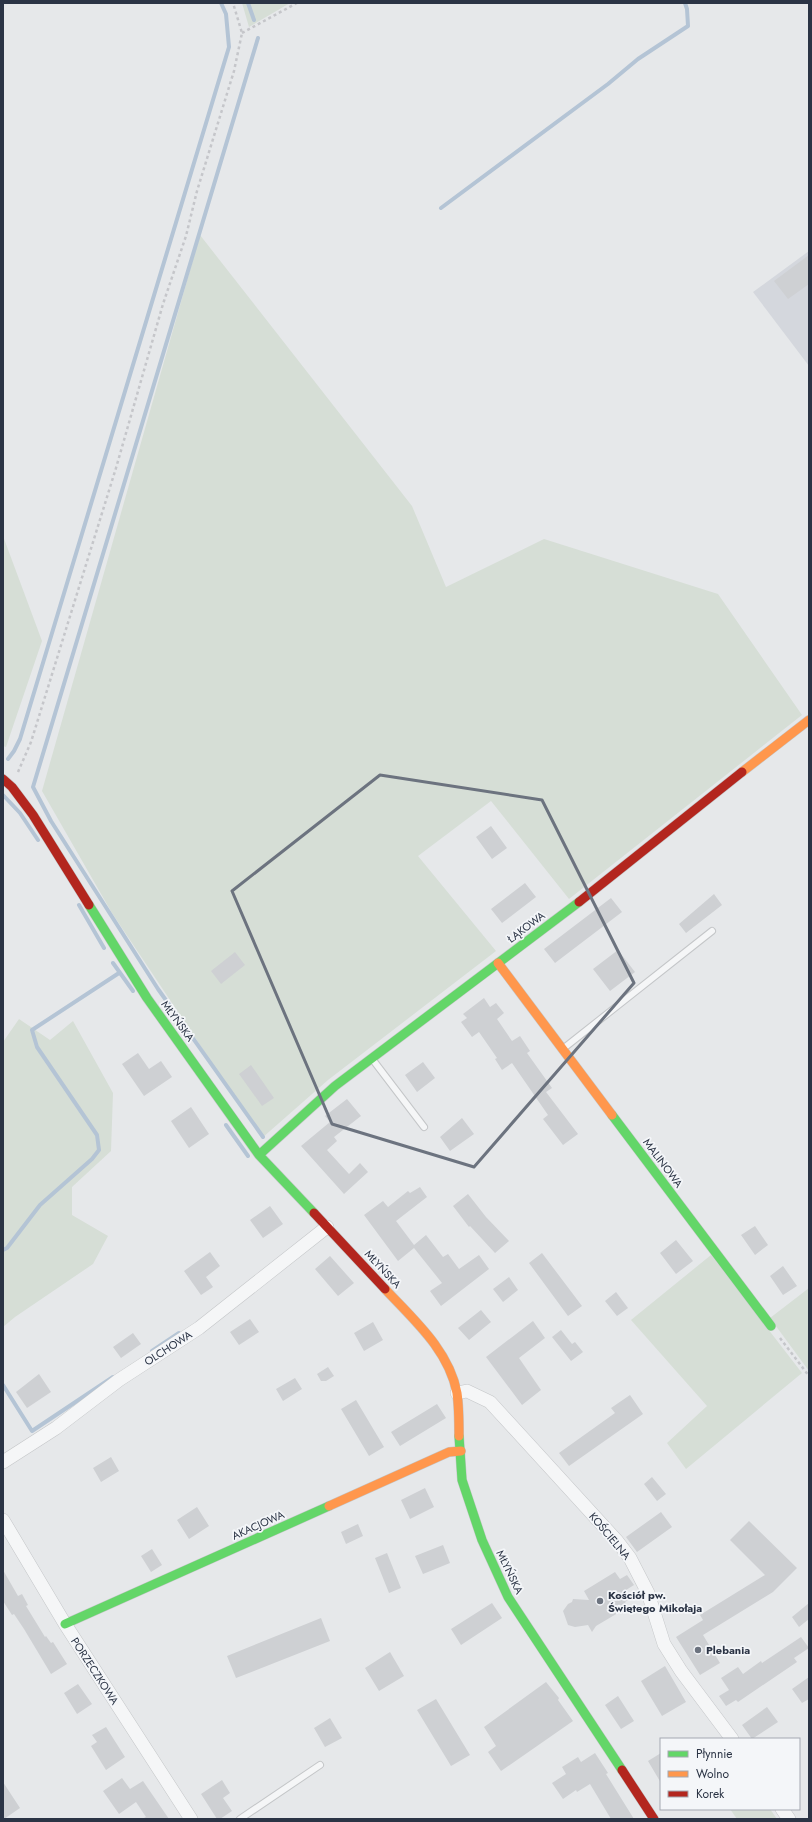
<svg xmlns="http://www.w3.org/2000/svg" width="812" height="1822" font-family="Jost,sans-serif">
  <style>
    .built { fill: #d4d7dd }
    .green { fill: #d6ded6 }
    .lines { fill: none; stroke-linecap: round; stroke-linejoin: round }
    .stream { stroke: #b4c4d5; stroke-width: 4 }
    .building { fill: #ced0d3 }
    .lane-casing { stroke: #c4c6c8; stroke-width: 8 }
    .street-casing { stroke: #c4c6c8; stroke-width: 14 }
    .fast-casing { stroke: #c4c6c8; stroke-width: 10 }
    .slow-casing { stroke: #c4c6c8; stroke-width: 10 }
    .jam-casing { stroke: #c4c6c8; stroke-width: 10 }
    .path { stroke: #c5c6ca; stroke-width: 2.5; stroke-dasharray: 3 3; stroke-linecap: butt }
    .lane { stroke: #f5f6f7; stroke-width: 6 }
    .street { stroke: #f5f6f7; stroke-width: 13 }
    .fast { stroke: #63d668; stroke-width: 9 }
    .slow { stroke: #ff974d; stroke-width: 9 }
    .jam { stroke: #b3261e; stroke-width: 9 }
    .marked { fill: none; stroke: #6c737f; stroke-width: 3; stroke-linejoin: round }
    .poi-dot { fill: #6c737f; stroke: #f4f6f9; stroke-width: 1.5 }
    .labels { text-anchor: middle; stroke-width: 3.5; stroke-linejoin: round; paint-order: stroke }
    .street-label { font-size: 11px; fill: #2b3445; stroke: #f4f6f9 }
    .poi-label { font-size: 11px; font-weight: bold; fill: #2b3445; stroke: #f4f6f9; text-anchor: start }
  </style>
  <rect width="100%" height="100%" fill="#e6e8ea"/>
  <path class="built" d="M809,251v115l-56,-74z"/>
  <path class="green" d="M242,3h48l-41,24z
    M200,235l212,271 34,81 98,-48 174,55 84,121 -233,184 -78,-98 -73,55 78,95 -168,129 -66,58 -150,-225 -70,-122z
    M3,536l39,105 -36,106 -3,-1z
    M19,1019l31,21 23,-19 40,72 -2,58 -39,36v28l36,21 -15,28 -78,53 -12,10v-285z
    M711,1255l91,118 -116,96 -19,-26 40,-37 -76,-86z
    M809,1288v83l-39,-53z
    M730,1809h40l7,10h-40z"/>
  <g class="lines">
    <path class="stream" d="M248,3l6,17
      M258,38l-225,749 18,34 107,168 105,148
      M441,208l167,-124 30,-25 50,-33 -1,-17 -2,-6
      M8,759l6,-8 6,-12 209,-692 -3,-33 -5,-11
      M3,795l17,18 18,27
      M79,905l25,43
      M113,963l20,28
      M226,1125l22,31
      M3,1250l4,-2 33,-43 52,-46 7,-9 -2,-15 -60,-88 -5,-17 87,-57
      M152,1351l27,-18
      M3,1385l29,46 81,-54"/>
  </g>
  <path class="building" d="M809,255v29l-21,15 -14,-18z
    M491,826l16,22 -15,11 -16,-22z
    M525,883l11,14 -34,26 -11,-14z
    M714,894l8,11 -36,28 -7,-9z
    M611,898l11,14 -67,51 -11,-14z
    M618,950l17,22 -25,19 -17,-22z
    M235,952l10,13 -24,19 -10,-13z
    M484,998l6,9 6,-4 8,10 -7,6 15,22 8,-5 10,15 -3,2 25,35 -6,4 32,42 -15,11 -20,-26 5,-4 -36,-52 -10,7 -7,-11 2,-1 -18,-26 -7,5 -11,-15 6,-4 -4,-4z
    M138,1053l11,16 12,-8 11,16 -28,19 -22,-32z
    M423,1062l12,16 -18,14 -12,-17z
    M251,1065l23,33 -12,8 -23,-32z
    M347,1099l14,17 -27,21 3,4 -10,9 22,24 11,-11 8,9 -24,22 -43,-48 29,-24 -5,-6z
    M191,1107l18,27 -20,14 -18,-27z
    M462,1118l12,16 -24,17 -10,-14z
    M420,1187l7,10 -31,24 18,24 12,-10 17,22 5,-3 11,15 20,-14 10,14 -48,37 -11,-15 12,-8 -28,-35 -16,13 -34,-46 19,-14 5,6 20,-16 2,2z
    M468,1194l18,23 23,24 -14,12 -25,-27 -1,1 -16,-21z
    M270,1206l13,18 -20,14 -13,-18z
    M755,1226l13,19 -13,10 -14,-20z
    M676,1240l17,21 -17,13 -16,-21z
    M210,1252l10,14 -14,11 7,10 -12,8 -17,-24z
    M542,1253l40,53 -14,10 -39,-53z
    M330,1256l24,27 -16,13 -23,-27z
    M783,1266l14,20 -14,9 -13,-19z
    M509,1277l9,13 -15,12 -10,-13z
    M616,1292l12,16 -11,8 -12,-15z
    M481,1310l10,12 -22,18 -11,-12z
    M250,1319l9,13 -20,13 -9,-13z
    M533,1321l12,17 -26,20 22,32 -19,15 -36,-48z
    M373,1322l10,18 -19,11 -10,-18z
    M561,1330l11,14 3,-2 8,10 -12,9 -19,-24z
    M133,1333l8,11 -20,14 -8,-11z
    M328,1367l6,9 -8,5h-5l-4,-7z
    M39,1374l12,18 -24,16 -11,-16z
    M295,1378l7,11 -19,12 -7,-12z
    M630,1395l13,19 -74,52 -10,-13 56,-40 -4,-5z
    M356,1400l28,47 -15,9 -28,-47z
    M437,1404l9,14 -46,28 -9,-14z
    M111,1457l8,14 -18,11 -8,-14z
    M652,1477l14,17 -9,7 -13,-17z
    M425,1488l9,19 -24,12 -9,-19z
    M197,1507l12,19 -20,13 -12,-19z
    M661,1512l11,15 -35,25 -11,-15z
    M749,1521l48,47 -24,24 -70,43 17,28 -20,12 -24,-38 27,-17 -3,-5 65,-40 -35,-35z
    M358,1524l5,12 -17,8 -5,-12z
    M443,1545l7,18 -27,11 -8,-18z
    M152,1549l10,16 -11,7 -10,-16z
    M387,1553l14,35 -12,5 -14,-35z
    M3,1570l15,26 4,-2 6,11 -2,1 19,31 1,-1 5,7 2,-1 14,22 -16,10 -27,-45 -10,-15 -2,1 -9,-14z
    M615,1572l5,7 7,-4 7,10 -8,5 5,8 -6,4 3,5 -32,19 -4,6 -4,-7 -13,2 -7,-2 -5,-14 5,-7 4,-2 1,-3 16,1 -5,-9z
    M492,1603l10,15 -41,27 -10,-16z
    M809,1603v16l-10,8 -7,-10z
    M321,1618l9,23 -94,37 -9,-22z
    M801,1637l8,11 -15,10 3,4 -59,40 -2,-2 -10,6 -7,-10 10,-6 -8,-12 17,-11 5,7 18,-13 1,2z
    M390,1652l14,24 -25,15 -14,-23z
    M665,1666l21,36 -24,14 -21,-35z
    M809,1677v22l-7,4 -10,-14z
    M546,1682l13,16 -1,2 15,21 -72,50 -13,-19 8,-6 -12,-19z
    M78,1684l14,20 -15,10 -13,-21z
    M618,1696l16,25 -13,8 -16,-24z
    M436,1699l34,56 -19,11 -34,-56z
    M767,1707l11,15 -26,17 -10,-14z
    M330,1718l12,20 -17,9 -11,-19z
    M106,1727l19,30 -19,13 -15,-24 6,-4 -5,-7z
    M595,1753l13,20 -2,1 28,45h-23l-21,-35 -13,8 -1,-2 -13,9 -11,-16 14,-9 -4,-7 16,-10 3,5z
    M661,1753v30l-13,-22z
    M122,1778l8,11 13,-8 26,38h-27l4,-2 -10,-15 -17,12 -16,-23z
    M222,1780l8,13 -7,5 9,13 -12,8h-3l-16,-25z
    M3,1782l17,26 -16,11h-1z"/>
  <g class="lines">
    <g class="lane-casing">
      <path id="lane" d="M564,1048l148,-117
        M373,1060l51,67
        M240,1819l80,-54"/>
    </g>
    <g class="street-casing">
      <path id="street" d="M457,1393l10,-2 23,11 127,139 13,17 18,35 16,51 17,27 51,68
        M3,1462l53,-34 63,-48 80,-52 128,-101
        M3,1520l62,104 126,195
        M782,1809l7,10"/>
    </g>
    <g class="fast-casing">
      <path id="fast" d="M89,905l58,93 112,157 55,58
        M612,1115l159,211
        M259,1155l76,-69 244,-184
        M459,1436l3,44 20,60 26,57 114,173
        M65,1624l264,-118"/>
    </g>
    <g class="slow-casing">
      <path id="slow" d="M742,772l67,-52
        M498,963l114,152
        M385,1289c28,30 64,61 72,104 2,14 2,29 2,43
        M329,1506l120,-54 12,-1"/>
    </g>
    <g class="jam-casing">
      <path id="jam" d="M3,779l9,8 21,28 56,90
        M579,902l163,-130
        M314,1213l71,76
        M622,1770l32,49"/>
    </g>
    <path class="path" d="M242,33l55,-30
      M18,772l13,-30 85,-274 47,-164 23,-68 11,-45 37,-120 8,-38 -9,-30
      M780,1338l29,38"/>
    <use href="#lane" class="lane"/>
    <use href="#street" class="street"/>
    <use href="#fast" class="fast"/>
    <use href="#slow" class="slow"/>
    <use href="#jam" class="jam"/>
  </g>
  <path class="marked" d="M380,775l162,25 92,183 -160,184 -142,-43 -100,-233z"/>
  <g class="poi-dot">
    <circle cx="600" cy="1601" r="4"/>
    <circle cx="698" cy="1650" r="4"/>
  </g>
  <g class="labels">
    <g class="street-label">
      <text transform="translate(526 927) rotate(-37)" y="4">ŁĄKOWA</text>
      <text transform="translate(178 1021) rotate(54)" y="4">MŁYŃSKA</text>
      <text transform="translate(663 1163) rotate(53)" y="4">MALINOWA</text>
      <text transform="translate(383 1269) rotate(47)" y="4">MŁYŃSKA</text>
      <text transform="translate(168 1348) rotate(-33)" y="4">OLCHOWA</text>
      <text transform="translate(258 1525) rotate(-24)" y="4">AKACJOWA</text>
      <text transform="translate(610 1536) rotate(50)" y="4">KOŚCIELNA</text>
      <text transform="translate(510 1572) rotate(64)" y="4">MŁYŃSKA</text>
      <text transform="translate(95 1671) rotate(57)" y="4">PORZECZKOWA</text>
    </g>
    <g class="poi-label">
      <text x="608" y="1599">Kościół pw.<tspan x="608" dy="13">Świętego Mikołaja</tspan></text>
      <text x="706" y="1654">Plebania</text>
    </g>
  </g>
  <rect width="812" height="1822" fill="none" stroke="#2b3445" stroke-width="8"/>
  <rect x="660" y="1738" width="140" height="72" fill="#f4f6f9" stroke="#a4a8b1"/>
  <rect x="668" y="1751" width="20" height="6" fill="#63d668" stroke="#a4a8b1"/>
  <text x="696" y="1758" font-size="12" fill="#2b3445">Płynnie</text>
  <rect x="668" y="1771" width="20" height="6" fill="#ff974d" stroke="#a4a8b1"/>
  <text x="696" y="1778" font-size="12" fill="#2b3445">Wolno</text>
  <rect x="668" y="1791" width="20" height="6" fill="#b3261e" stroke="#a4a8b1"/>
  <text x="696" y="1798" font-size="12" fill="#2b3445">Korek</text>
</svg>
